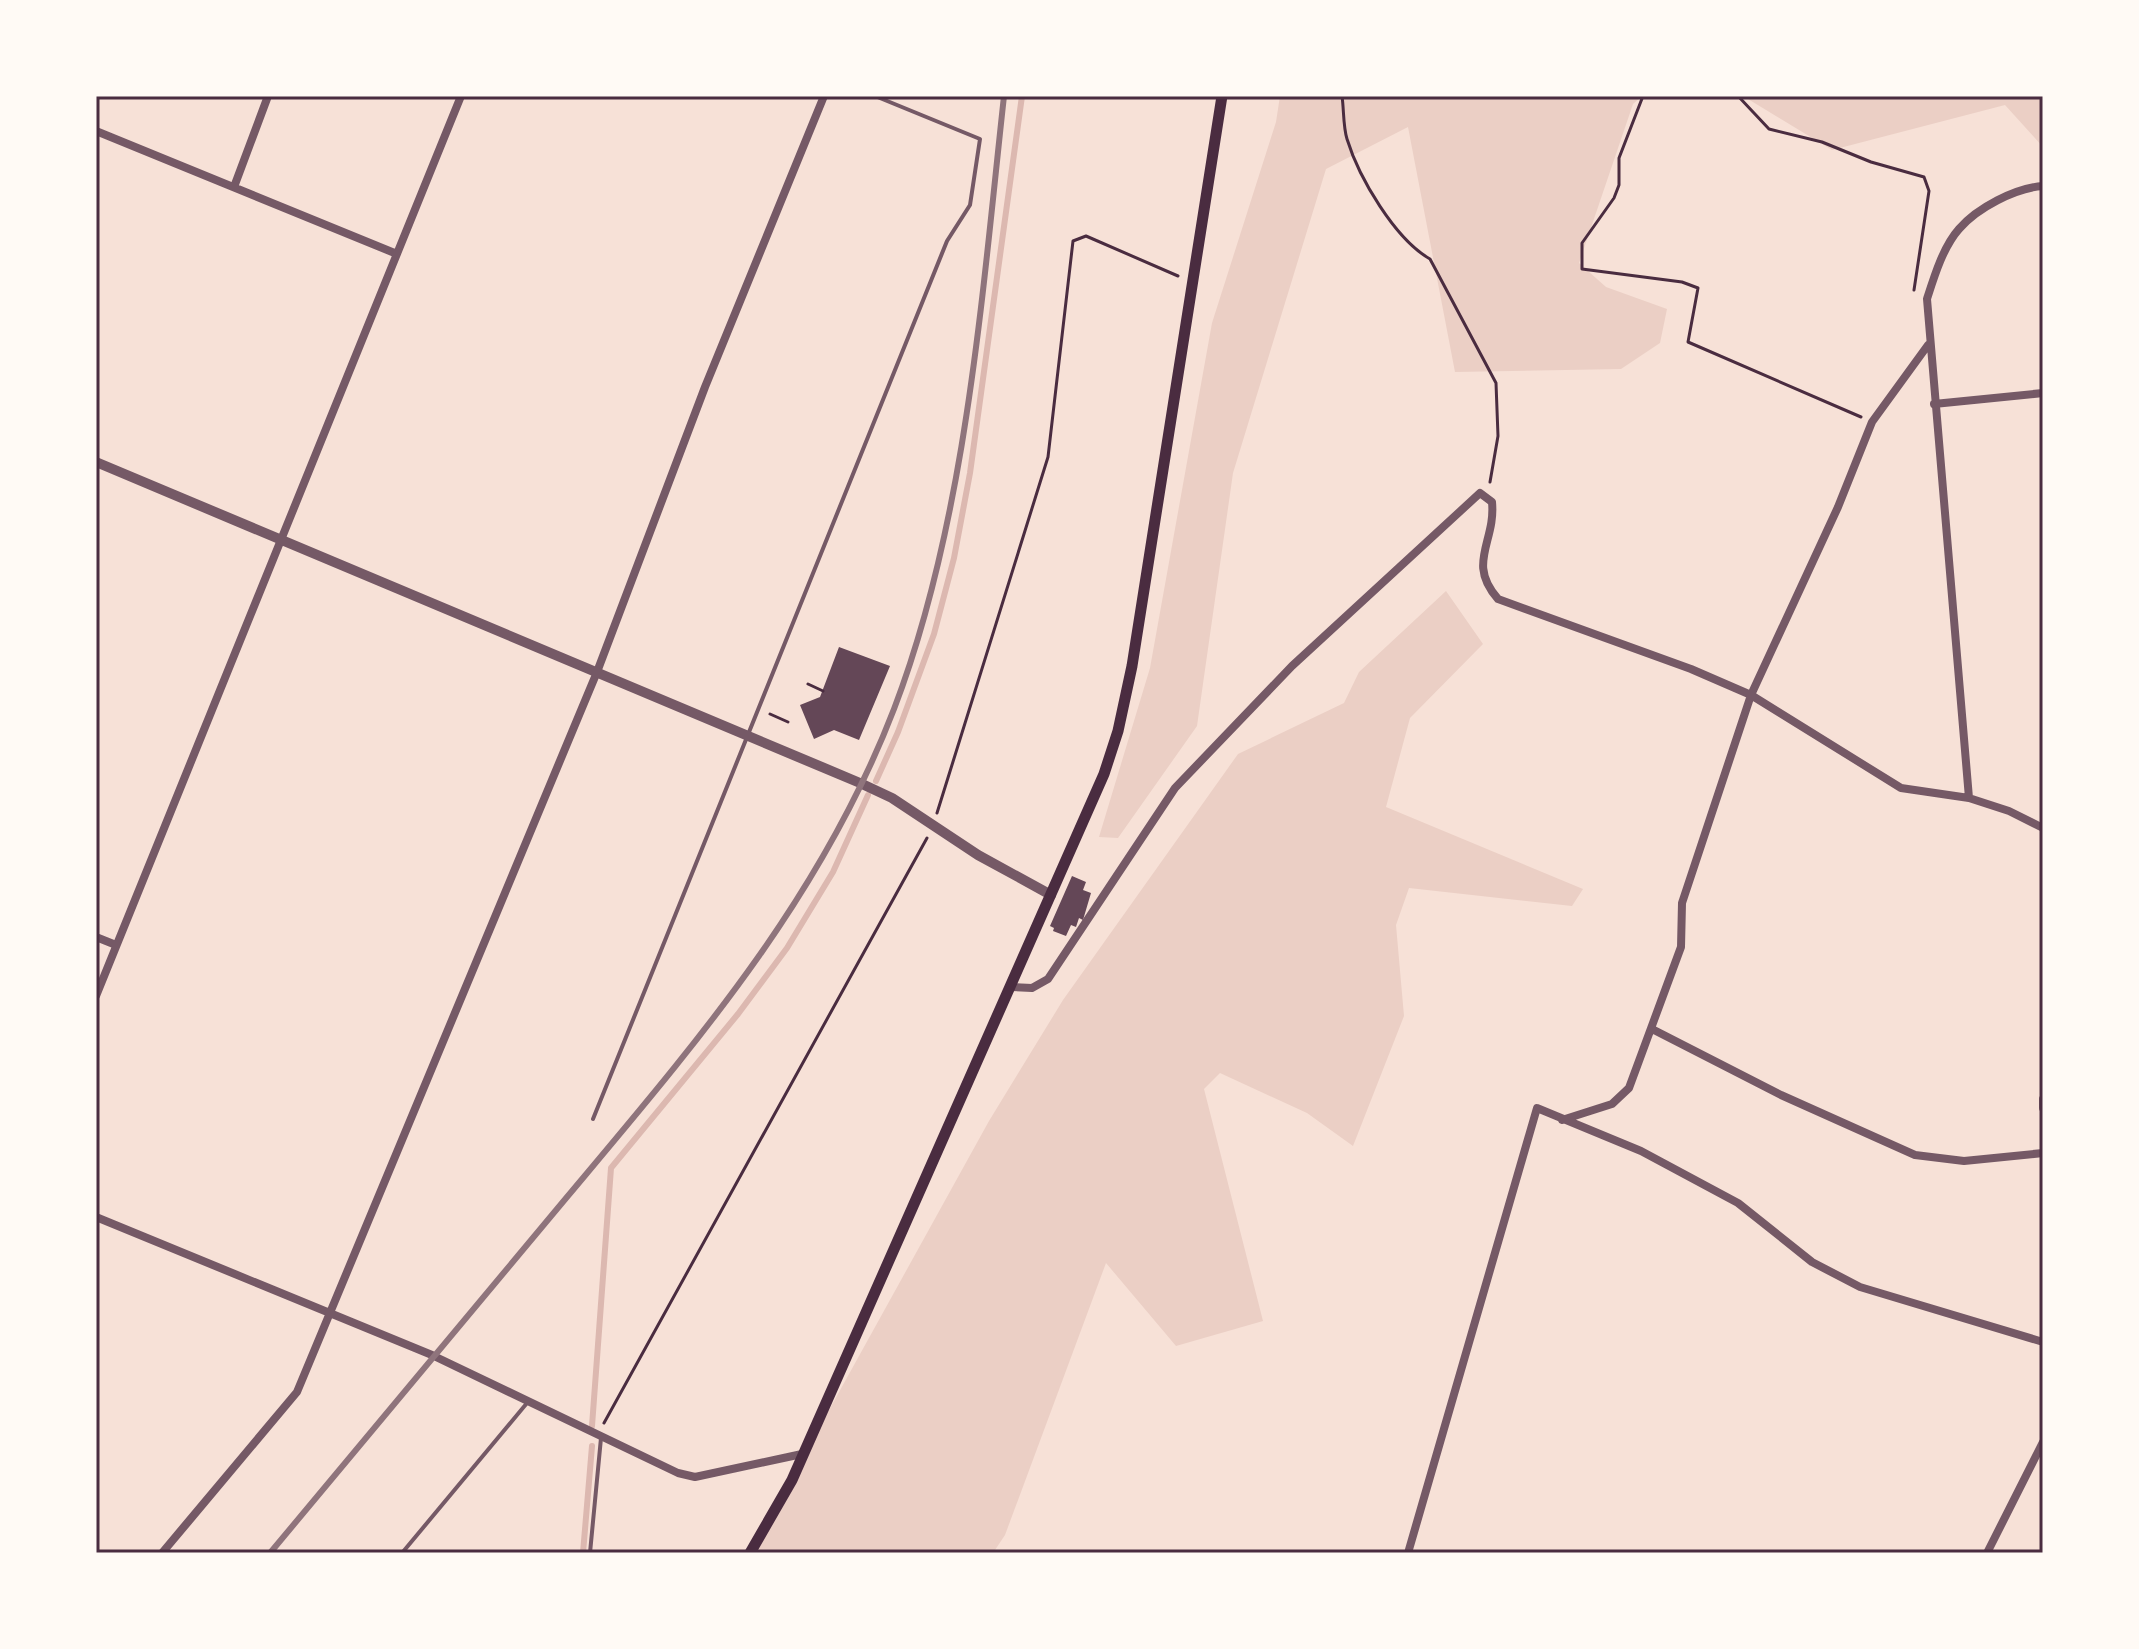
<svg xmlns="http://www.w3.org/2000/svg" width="2139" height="1649" font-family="'Asap Condensed',sans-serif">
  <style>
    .green { fill: #ebcfc5 }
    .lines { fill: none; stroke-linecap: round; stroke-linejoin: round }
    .stream { stroke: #dcb8b0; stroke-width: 6 }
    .building { fill: #644757 }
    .path { stroke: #4a2c40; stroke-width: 3 }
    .service { stroke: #755966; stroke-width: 4 }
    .minor { stroke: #755966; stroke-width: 8 }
    .tertiary { stroke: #755966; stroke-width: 10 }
    .secondary { stroke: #4a2c40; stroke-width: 11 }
    .rail { stroke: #8f747c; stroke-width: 6 }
    .neatline { fill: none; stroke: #4a2c40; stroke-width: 3 }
  </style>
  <rect width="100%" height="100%" fill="#f7e1d7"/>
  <path class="green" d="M1280,96h362l-9,8 -54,159 27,24 61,22 -7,34 -39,26 -166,3 -47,-245 -82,42 -93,304 -36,253 -79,112 -19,-1 51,-169 62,-345 64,-201z
    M1743,96h300v51l-38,-42 -173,45z
    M1446,591l37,53 -73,74 -24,89 197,82 -11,17 -163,-18 -13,37 8,91 -51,130 -46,-33 -87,-40 -16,16 59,232 -87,25 -70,-83 -101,272 -12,18h-243l239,-432 74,-121 175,-246 106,-51 15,-31z"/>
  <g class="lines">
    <path class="stream" d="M876,781l22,-49 36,-98 20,-76 16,-85 52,-377
      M592,1426l19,-258 127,-154 49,-66 46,-76 35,-77
      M583,1553l9,-107"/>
  </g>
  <path class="building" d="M839,647l51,19 -31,74 -25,-10 -20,9 -14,-34 20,-8z
    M1072,876l14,6 -3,8 8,3 -8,27 -4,-2 -3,9 -5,-2 -5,11 -13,-5 1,-3 -4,-2z"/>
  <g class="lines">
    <path class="path" d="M1342,96c2,14 1,30 5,43 12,39 48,100 83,120l66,124 2,53 -8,46
      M1643,96l-24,62v27l-5,13 -32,45v26l100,13 16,6 -10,54 173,75
      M1738,96l31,33 53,13 49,20 53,15 5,14 -15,99
      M808,684l15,7
      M770,714l18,8
      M937,813l111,-356 25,-216 13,-5 92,40
      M604,1423l323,-585"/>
    <path class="service" d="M593,1119l354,-878 23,-36 10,-66 -105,-43
      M402,1553l125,-150
      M590,1553l11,-115"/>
    <path class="minor" d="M96,131l301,123
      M234,187l34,-91
      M1934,404l109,-11
      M1969,798l-42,-499c7,-22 16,-52 32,-70 18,-21 56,-41 84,-43
      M96,937l20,8
      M1011,987l21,1 16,-9 127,-191 117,-122 188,-173 12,9c4,40 -26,61 6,97l193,70 60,26 150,93 68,10 40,13 34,17
      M96,996l365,-900
      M1652,1029l129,66 134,60 49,6 79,-8
      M2043,1099v9
      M1562,1120l50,-16 17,-16 52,-141 1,-44 69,-208 87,-188 34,-85 56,-77
      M96,1217l336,138
      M436,1357l242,116 17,4 107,-23
      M162,1553l135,-161 300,-720 108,-285 119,-291
      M1408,1553l129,-445 104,43 97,52 74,59 48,25 183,55
      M1987,1553l56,-111"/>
    <path class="tertiary" d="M96,462l764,321 32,15 86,57 73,40"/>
    <path class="secondary" d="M750,1553l42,-73 312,-706 14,-43 14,-65 90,-570"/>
    <path class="rail" d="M270,1553c99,-119 198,-238 297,-356 129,-154 254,-298 327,-488 72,-188 88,-414 110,-613"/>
  </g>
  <rect width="2139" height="1649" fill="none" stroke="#fffaf5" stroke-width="196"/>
  <rect x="98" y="98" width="1943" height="1453" class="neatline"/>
</svg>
